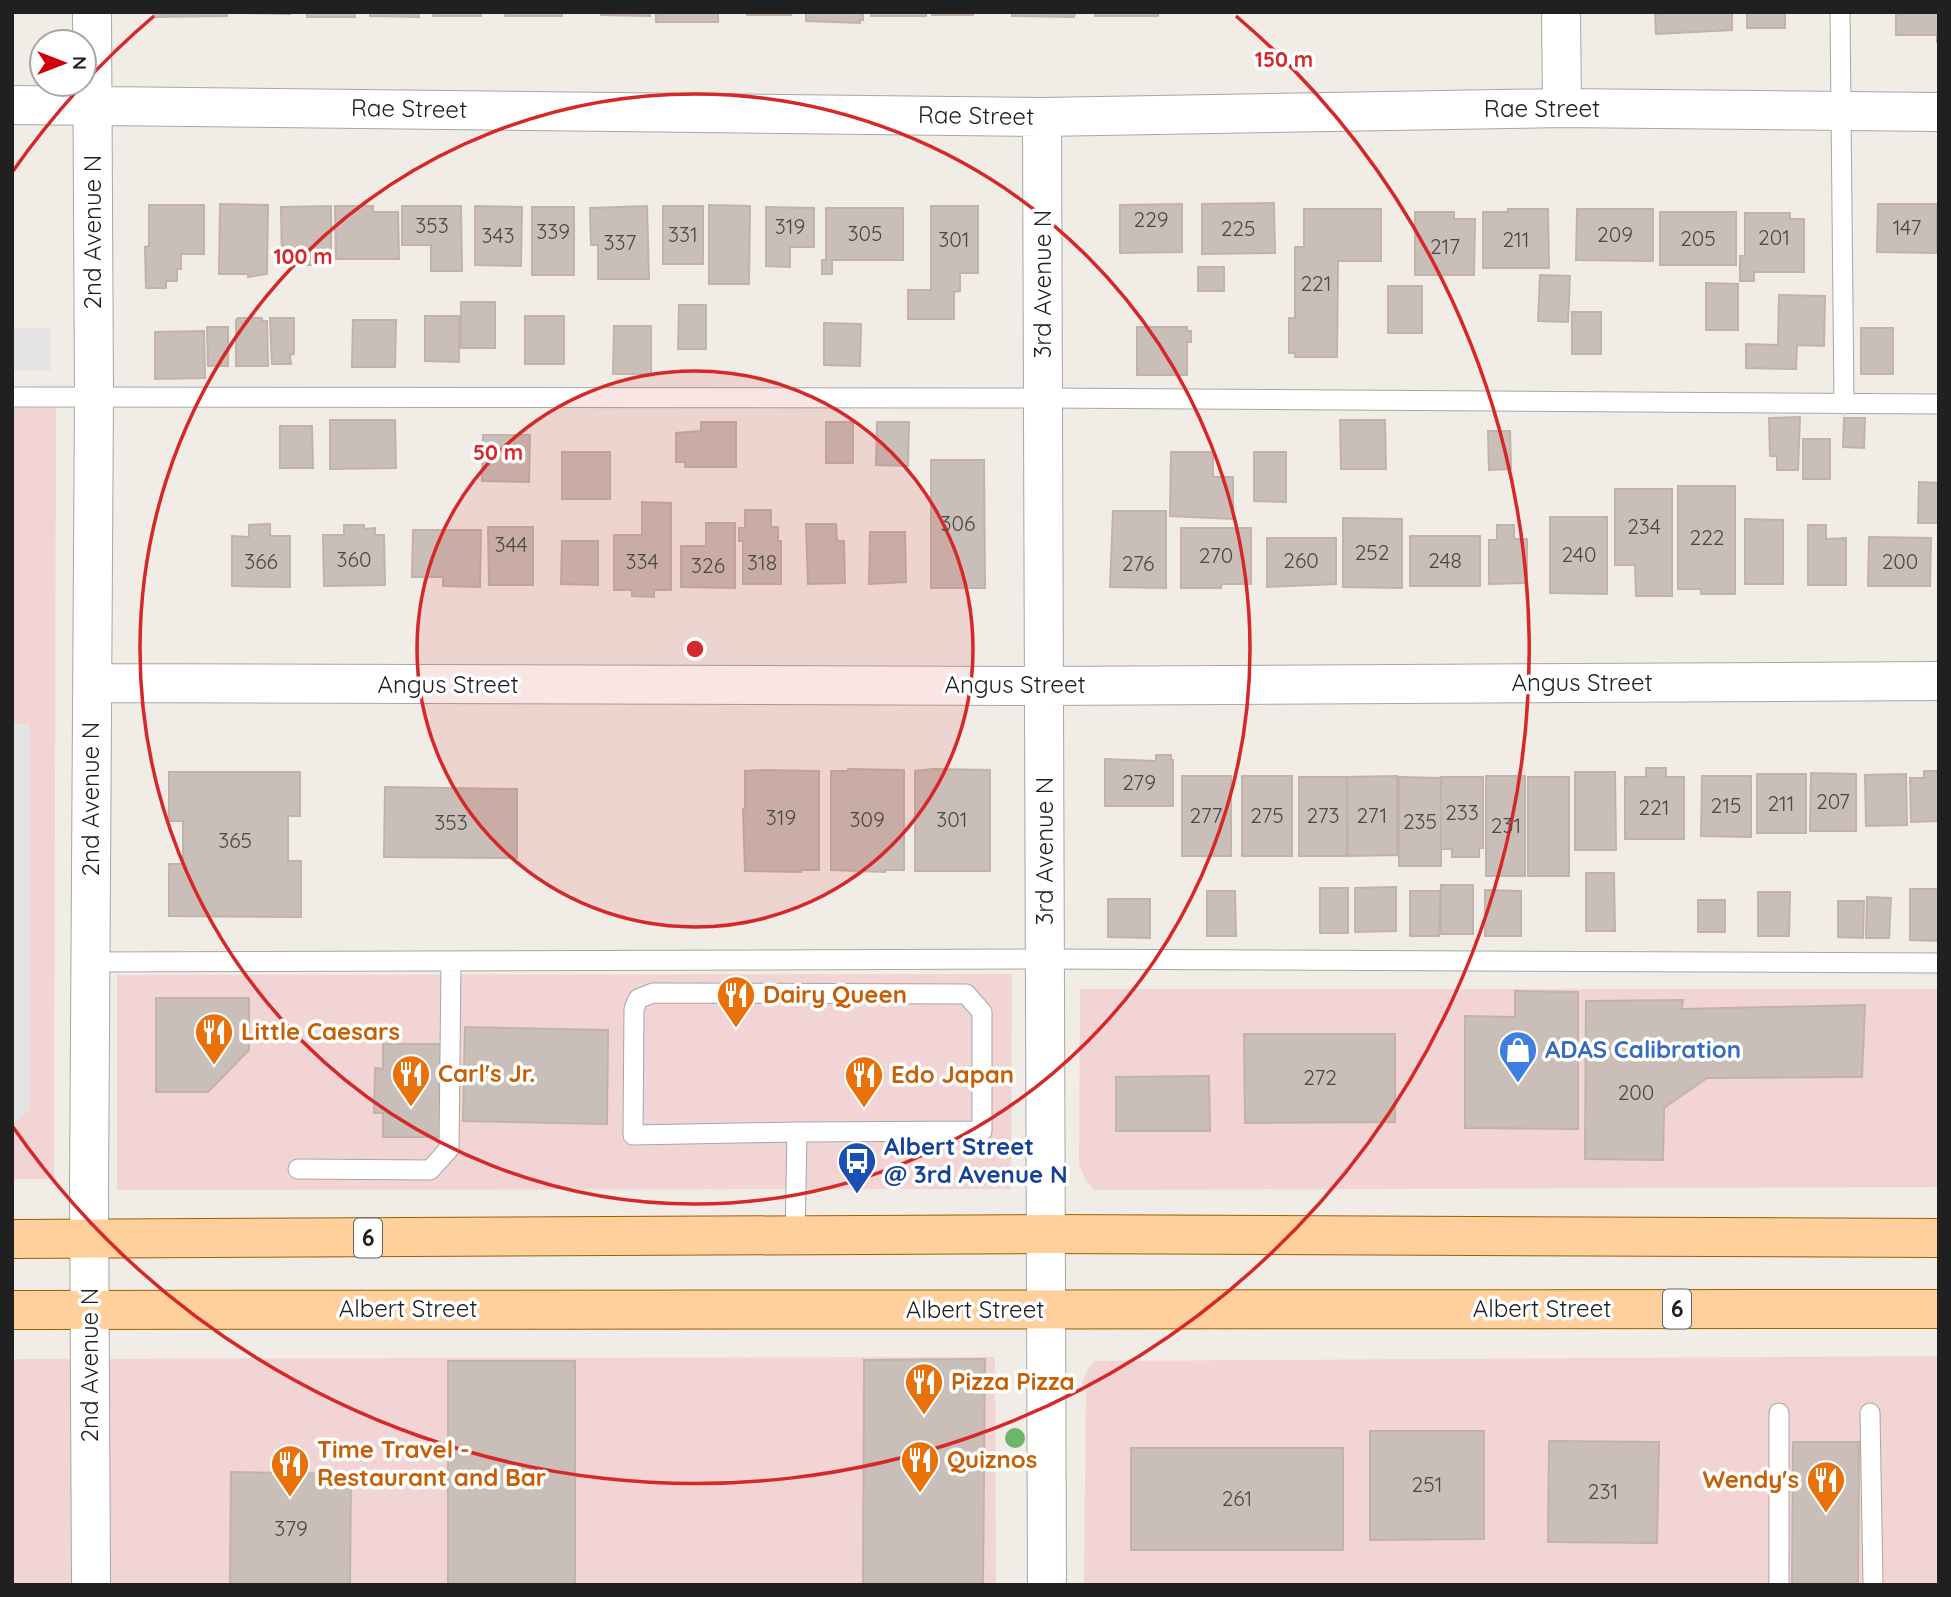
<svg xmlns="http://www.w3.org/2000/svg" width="1951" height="1597" font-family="Quicksand,sans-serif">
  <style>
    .commercial { fill: #f2d4d4 }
    .parking { fill: #e4e4e4 }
    .building { fill: #c9bfb8; stroke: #c3b2a7; stroke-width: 2 }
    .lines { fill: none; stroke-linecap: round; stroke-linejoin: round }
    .lane-casing { stroke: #a7a7a7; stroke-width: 21 }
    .street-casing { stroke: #a7a7a7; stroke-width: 40 }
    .primary-casing { stroke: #9b6000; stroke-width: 40 }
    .lane { stroke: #fff; stroke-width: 19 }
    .street { stroke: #fff; stroke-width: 38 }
    .primary { stroke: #ffd09c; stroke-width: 38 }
    .tree { fill: #6fb46d }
    .ring { fill: none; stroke: #d62828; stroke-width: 3.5 }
    .labels { text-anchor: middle; stroke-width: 7; stroke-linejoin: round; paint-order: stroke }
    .number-label { font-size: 21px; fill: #4a4846 }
    .shield { fill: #fff; stroke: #636363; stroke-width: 2 }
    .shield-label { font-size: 23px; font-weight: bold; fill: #202020 }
    .street-label { font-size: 24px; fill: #202020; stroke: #fff }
    .food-label { font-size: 24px; font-weight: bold; fill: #c56008; stroke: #fff; text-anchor: start }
    .shop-label { font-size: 24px; font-weight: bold; fill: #366cbe; stroke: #fff; text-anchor: start }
    .transit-label { font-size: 24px; font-weight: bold; fill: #164399; stroke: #fff; text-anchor: start }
    .centre { fill: #d62828; stroke: #fff; stroke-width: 3.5 }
    .ring-label { font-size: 21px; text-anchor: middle; font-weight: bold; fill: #d62828; stroke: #fff; stroke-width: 7; stroke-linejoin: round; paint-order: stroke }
  </style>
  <rect width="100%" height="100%" fill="#f1ece5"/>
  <path class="commercial" d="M12,408h44l-2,771h-42z
    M1012,974l-1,215 -894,1v-215z
    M1080,989h859v198l-845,3 -8,-10 -7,-15z
    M1939,1356v229h-855l2,-200 -4,-1 4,-12 8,-11z
    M995,1357l1,228h-984v-226z"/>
  <path class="parking" d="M12,328h39v42h-39z
    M12,724h18v386l-18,15z"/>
  <path class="building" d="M154,12h73v4l-73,1z
    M241,12h49v2l-49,-1z
    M307,12h48v5h-48z
    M370,12h49v5l-49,-1z
    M433,12h48v4h-48z
    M505,12h57v4h-57z
    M601,12h49v4l-49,-1z
    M656,12h79v1h-17v9h-62z
    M747,12h44v3h-44z
    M806,12h57v8h-3v3l-54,-2z
    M871,12h55v4h-55z
    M932,12h41v3h-41z
    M1012,12h63l-1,5 -62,-1z
    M1095,12h63v4h-63z
    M1655,12h77v18l-76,4z
    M1747,12h38v16h-38z
    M1896,12h43v30h-2v-7h-41z
    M1274,203l1,50 -73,1v-50z
    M220,204l48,1 -1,69 -19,3v-3h-29z
    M1182,204v48l-62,1v-48z
    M1878,204h59v49l-60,-1z
    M149,205h55v49h-23v15h-4v12h-11v7h-20l-1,-41 4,-1z
    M709,205l41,1 -1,78h-40z
    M331,206v59h-49l-1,-58z
    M335,206h38v6h25l1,47h-63z
    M402,206h59l1,65h-31v-26h-29z
    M475,206l47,1 -1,59 -46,-1z
    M647,206l2,73h-51v-34h-7l-1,-37z
    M663,206h40v58h-40z
    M931,206h47v67h-18v18l-6,1v27h-46v-29h23z
    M532,207h42v68h-42z
    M766,207l48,1v39h-24v20l-24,-1z
    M826,208h77v52h-71v14h-10v-14h4z
    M1304,209h77v52h-43l-1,96h-42v-4h-6v-35h6v-71h9z
    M1508,209h40l1,59h-66v-56h25z
    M1577,209h76v52l-77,-1z
    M1415,212h39v7h21l-1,56h-59z
    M1660,212h76v53h-76z
    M1745,213h45v6h14v53h-50v9h-14v-25h5z
    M1198,267h26v24h-26z
    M1540,275l30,1 -2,46 -30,-1z
    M1706,283l32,1v46h-32z
    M1388,286h34v47h-34z
    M1779,295l46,1 -1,50 -27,-1 -1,24 -50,-1v-24l32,1z
    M461,302h34v46h-34z
    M679,305h27v44h-28z
    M1572,312h29v42h-29z
    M425,316h34v46l-34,-1z
    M525,316h39v48h-39z
    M238,318h24v3h5l1,45h-32v-46z
    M270,318h24v36l-4,1 1,9h-19z
    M353,320h43l-1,47h-43z
    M824,323l37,1 -1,42 -36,-1z
    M614,326h37v48h-38z
    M207,327h21v39h-20z
    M1137,327h50v4h4v11h-4v33h-50z
    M1861,328h32v46h-32z
    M204,331l1,47 -50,1v-47z
    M1800,417l-2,53h-21v-14h-7l-1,-38z
    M1844,418h21l-1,30 -21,-1z
    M330,420h65l1,48 -66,1z
    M1340,420h45l1,49h-45z
    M701,422h35v45h-51v-5h-9v-29l25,-2z
    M826,422h27v41h-27z
    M877,422h32l-1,44 -32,-1z
    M280,426h32l1,42h-33z
    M1488,431h22l1,38 -22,1z
    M483,435h47l-1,47 -47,-1z
    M1803,439h27v40h-27z
    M562,452h48v47h-48z
    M1171,452h42v25h20v42l-63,-3z
    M1254,452h32v50l-32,-1z
    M931,460h53l1,128h-54z
    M1919,482l20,1v40h-21z
    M1678,486h57v108h-34v-5h-23z
    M1615,489h57v107h-36l-1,-31h-20z
    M642,502l29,1v87h-17v7l-22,-1v-6h-18v-55h28z
    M745,510h26v17h7v14h3v43h-38v-43h-4v-13h6z
    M1113,511h53v77l-56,-1z
    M1550,517h57v77l-57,-1z
    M1343,518l59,1v69l-59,-1z
    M1745,519l38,1v64h-38z
    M706,523h29v65l-54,-1v-41h25z
    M267,524h3v12h20v51l-58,-1v-50l17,1v-12z
    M806,524h30l1,17h7l1,42 -37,1z
    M344,525h20v4l11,-1v7h9l1,50 -61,1 -1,-51h21z
    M1497,525h17v14h13v44l-38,1v-44h8z
    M1808,525h18v14l20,-1v47h-38z
    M488,527h45v58h-44z
    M1181,528h70v56h-29l-1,4h-40z
    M413,530h68l-1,57 -37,-1v-9h-31z
    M870,532h35l1,50 -37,2z
    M1410,536h70v50h-70z
    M1869,537l62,1 -1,48h-62z
    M1267,538h69v46l-69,3z
    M562,541h36v44l-37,-1z
    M1156,755h15v5h2v46h-68v-47l51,2z
    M1646,768h20v9h18v62h-59v-62h21z
    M848,769l56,1v100h-19v2l-54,-2v-99h17z
    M933,769l57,1v101h-75v-100z
    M762,770l57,1v99h-18v2l-56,-1 -2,-62h2v-38z
    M1924,771h15v50l-28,1 -1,-44h14z
    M169,772h131v44h-12v45h13v56l-132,-1v-52h14v-43h-14z
    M1575,772h40l1,78h-41z
    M1811,773l45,1v57h-46z
    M1757,774h49v59h-49z
    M1906,774l1,51 -41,1 -1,-51z
    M1182,776h49v80h-49z
    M1242,776h50v80h-50z
    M1397,776v79l-49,1 -1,-79z
    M1486,776h39v100h-39z
    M1702,776h49v61l-50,-1z
    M1299,777h48v79h-48z
    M1399,777l42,1v88h-42z
    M1441,777h42v71h-4v9h-27v-8h-11z
    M1528,777h41v99h-41z
    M385,787l132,2v69l-133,-1z
    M1586,873h28l1,58h-29z
    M1441,885h32v49h-32z
    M1396,887v44l-41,1v-44z
    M1320,888h28v45h-28z
    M1910,889h29v52l-29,-1z
    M1485,890l36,1v45h-36z
    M1207,891h28l1,45h-29z
    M1410,891h30l-1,45h-29z
    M1758,892h32l-1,44h-31z
    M1867,897l24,1 -2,40h-23z
    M1108,899h42v39l-42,-1z
    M1698,900h27v32h-27z
    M1838,901h26l-1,37 -25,-1z
    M1515,991l63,1v137l-113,-1v-112l50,1z
    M156,998h93v52l-41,42h-52z
    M1683,1000l-1,9 183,-4 -3,72 -155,1 -43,30 -1,52 -78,-1 1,-158z
    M465,1027l143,3 -1,94 -144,-3z
    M1244,1034h151v88l-150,1z
    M383,1044h60l-2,93h-58v-24h-9l1,-45 8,1z
    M1209,1076l1,55h-94v-54z
    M985,1359l-2,226h-120l1,-225z
    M448,1361h127v224h-127z
    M1370,1431h114v108l-114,1z
    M1549,1441l110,1 -2,101 -109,-1z
    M1793,1442h66l-1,143h-66z
    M1131,1448h212v102h-212z
    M231,1472l120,2 -1,111h-120z"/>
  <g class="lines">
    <g class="lane-casing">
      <path id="lane" d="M1840,12l4,392
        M12,397l1032,1 895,6
        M91,962l954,-3 894,4
        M298,1169l132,1 19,-21 2,-188
        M795,1237l2,-105 185,-1v-119l-16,-18 -313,-1 -15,6 -4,10 -1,126 164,-3
        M1779,1413v172
        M1870,1413l3,172"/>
    </g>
    <g class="street-casing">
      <path id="street" d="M1561,12l1,96
        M12,105l1030,12 520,-9 377,4
        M1042,117l5,1468
        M92,683l952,3 895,-5
        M91,1585l-2,-394 5,-795 -2,-384"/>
    </g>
    <g class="primary-casing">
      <path id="primary" d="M12,1239l1035,-5 892,4
        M12,1310l1927,-1"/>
    </g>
    <use href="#lane" class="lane"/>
    <use href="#street" class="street"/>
    <use href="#primary" class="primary"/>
  </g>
  <circle class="tree" cx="1015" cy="1438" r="10"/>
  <circle cx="695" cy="649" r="278" fill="#d62828" fill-opacity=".12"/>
  <g class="ring">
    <circle cx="695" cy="649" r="278"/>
    <circle cx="695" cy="649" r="555"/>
    <path d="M13 171A833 833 0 0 1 154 16M1236 16A833 833 0 1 1 13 1127"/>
  </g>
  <defs>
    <g id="restaurant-pin" transform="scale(2.0125)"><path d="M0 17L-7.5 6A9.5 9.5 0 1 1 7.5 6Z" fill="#e8710a" stroke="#fff"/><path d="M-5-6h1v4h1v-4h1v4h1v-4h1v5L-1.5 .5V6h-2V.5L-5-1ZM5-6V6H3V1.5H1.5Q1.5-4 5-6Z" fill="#fff"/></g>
    <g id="shop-pin" transform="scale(2.0125)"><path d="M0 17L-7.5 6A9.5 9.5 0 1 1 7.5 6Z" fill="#3f7fe0" stroke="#fff"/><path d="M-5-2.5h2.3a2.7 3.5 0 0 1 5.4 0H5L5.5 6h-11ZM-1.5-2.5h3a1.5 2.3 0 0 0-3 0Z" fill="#fff"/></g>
    <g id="bus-pin" transform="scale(2.0125)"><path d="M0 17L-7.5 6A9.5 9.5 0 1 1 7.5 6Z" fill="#1a4fb4" stroke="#fff"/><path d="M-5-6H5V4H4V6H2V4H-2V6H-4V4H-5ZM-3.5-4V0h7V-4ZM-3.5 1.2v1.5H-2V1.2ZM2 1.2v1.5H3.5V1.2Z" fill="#fff"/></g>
  </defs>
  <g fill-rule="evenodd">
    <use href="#restaurant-pin" x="736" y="995"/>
    <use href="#restaurant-pin" x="214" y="1032"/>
    <use href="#shop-pin" x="1518" y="1050"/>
    <use href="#restaurant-pin" x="411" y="1074"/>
    <use href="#restaurant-pin" x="864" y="1075"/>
    <use href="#bus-pin" x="857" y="1161"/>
    <use href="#restaurant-pin" x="924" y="1382"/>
    <use href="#restaurant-pin" x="920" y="1460"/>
    <use href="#restaurant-pin" x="290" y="1464"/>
    <use href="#restaurant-pin" x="1826" y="1480"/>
  </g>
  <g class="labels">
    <g class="number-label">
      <text x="1151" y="227">229</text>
      <text x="432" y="233">353</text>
      <text x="790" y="234">319</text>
      <text x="1907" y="235">147</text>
      <text x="1238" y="236">225</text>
      <text x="553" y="239">339</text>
      <text x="865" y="241">305</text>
      <text x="683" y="242">331</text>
      <text x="1615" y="242">209</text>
      <text x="498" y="243">343</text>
      <text x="1774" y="245">201</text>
      <text x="1698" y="246">205</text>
      <text x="954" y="247">301</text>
      <text x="1516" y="247">211</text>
      <text x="620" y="250">337</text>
      <text x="1445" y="254">217</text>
      <text x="1316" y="291">221</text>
      <text x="958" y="531">306</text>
      <text x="1644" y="534">234</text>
      <text x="1707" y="545">222</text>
      <text x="511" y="552">344</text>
      <text x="1372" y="560">252</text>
      <text x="1579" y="562">240</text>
      <text x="1216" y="563">270</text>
      <text x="354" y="567">360</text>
      <text x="1301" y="568">260</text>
      <text x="1445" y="568">248</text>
      <text x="261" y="569">366</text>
      <text x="642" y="569">334</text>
      <text x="1900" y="569">200</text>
      <text x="762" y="570">318</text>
      <text x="1138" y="571">276</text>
      <text x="708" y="573">326</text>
      <text x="1139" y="790">279</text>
      <text x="1833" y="809">207</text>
      <text x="1781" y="811">211</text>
      <text x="1726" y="813">215</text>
      <text x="1654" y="815">221</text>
      <text x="1462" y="820">233</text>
      <text x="1206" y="823">277</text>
      <text x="1267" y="823">275</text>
      <text x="1323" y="823">273</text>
      <text x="1372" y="823">271</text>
      <text x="781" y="825">319</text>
      <text x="867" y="827">309</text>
      <text x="952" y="827">301</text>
      <text x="1420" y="829">235</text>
      <text x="451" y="830">353</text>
      <text x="1506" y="833">231</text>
      <text x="235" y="848">365</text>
      <text x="1320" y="1085">272</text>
      <text x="1636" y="1100">200</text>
      <text x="1427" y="1492">251</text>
      <text x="1603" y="1499">231</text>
      <text x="1237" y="1506">261</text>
      <text x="291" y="1536">379</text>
    </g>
    <g class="shield">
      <rect x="354" y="1218.5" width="28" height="39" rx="5"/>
      <rect x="1663" y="1289.5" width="28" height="39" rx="5"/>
    </g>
    <g class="shield-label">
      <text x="368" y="1246">6</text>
      <text x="1677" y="1317">6</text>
    </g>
    <g class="street-label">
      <text transform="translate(409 109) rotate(1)" y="8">Rae Street</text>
      <text x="1542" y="117">Rae Street</text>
      <text transform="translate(976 116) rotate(1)" y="8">Rae Street</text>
      <text transform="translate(93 232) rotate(-90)" y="8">2nd Avenue N</text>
      <text transform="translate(1043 284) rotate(-90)" y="8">3rd Avenue N</text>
      <text x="1582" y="691">Angus Street</text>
      <text x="448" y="693">Angus Street</text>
      <text x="1015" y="693">Angus Street</text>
      <text transform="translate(91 799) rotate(-90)" y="8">2nd Avenue N</text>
      <text transform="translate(1045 851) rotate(-90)" y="8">3rd Avenue N</text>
      <text x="408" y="1317">Albert Street</text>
      <text x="1542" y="1317">Albert Street</text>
      <text x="975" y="1318">Albert Street</text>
      <text transform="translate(90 1365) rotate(-90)" y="8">2nd Avenue N</text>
    </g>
    <g class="food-label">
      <text x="763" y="1003">Dairy Queen</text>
      <text x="241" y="1040">Little Caesars</text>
      <text x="438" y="1082">Carl's Jr.</text>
      <text x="891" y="1083">Edo Japan</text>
      <text x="951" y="1390">Pizza Pizza</text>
      <text x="317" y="1458">Time Travel -<tspan x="317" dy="28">Restaurant and Bar</tspan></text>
      <text x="947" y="1468">Quiznos</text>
      <text x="1799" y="1488" text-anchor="end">Wendy's</text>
    </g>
    <g class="shop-label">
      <text x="1545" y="1058">ADAS Calibration</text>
    </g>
    <g class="transit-label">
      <text x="884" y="1155">Albert Street<tspan x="884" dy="28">@ 3rd Avenue N</tspan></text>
    </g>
  </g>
  <circle cx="695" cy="649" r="10" class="centre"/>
  <g class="ring-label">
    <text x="1284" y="67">150 m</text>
    <text x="303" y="264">100 m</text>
    <text x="498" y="460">50 m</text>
  </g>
  <rect width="1951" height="1597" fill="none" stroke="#202020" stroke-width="28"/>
  <g transform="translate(63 63) rotate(90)"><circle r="33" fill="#ffffff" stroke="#a6a6a6" stroke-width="2"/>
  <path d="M0-5L12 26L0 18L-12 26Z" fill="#cf000a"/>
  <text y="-10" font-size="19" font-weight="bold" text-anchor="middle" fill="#202020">N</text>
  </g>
</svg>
